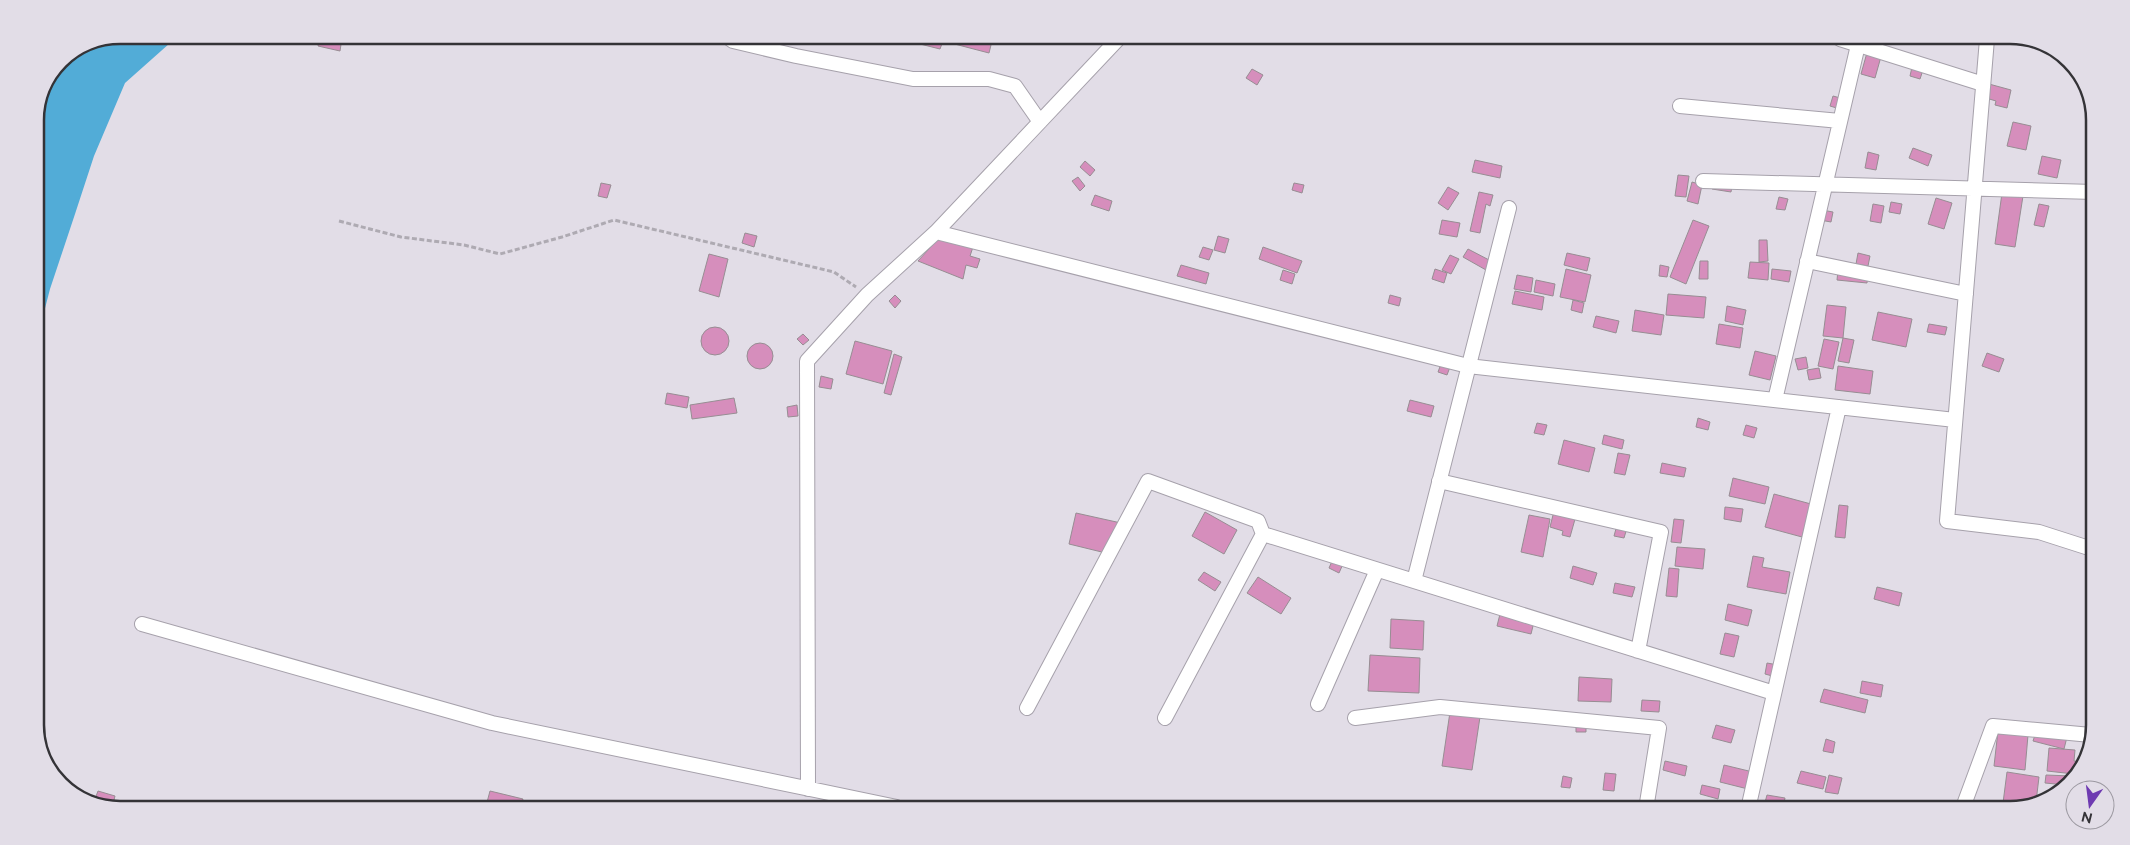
<svg xmlns="http://www.w3.org/2000/svg" width="2130" height="845" font-family="Raleway,sans-serif">
  <style>
    .water { fill: #52acd7 }
    .building { fill: #d68ebc; stroke: #978d93 }
    .lines { fill: none; stroke-linecap: round; stroke-linejoin: round }
    .minor-casing { stroke: #a6a1ab; stroke-width: 16 }
    .path { stroke: #aeaab2; stroke-width: 3; stroke-dasharray: 5 2.5; stroke-linecap: butt }
    .minor { stroke: #fff; stroke-width: 14 }
    .rim { fill: none; stroke: #343337; stroke-width: 2.5 }
  </style>
  <rect width="100%" height="100%" fill="#e2dde7"/>
  <path class="water" d="M120,35h54l-4,8 -45,40 -31,73 -19,58 -25,75 -15,58v-233l25,-54 27,-19z"/>
  <path class="building" d="M320,35l22,3 -2,13 -22,-5z
    M909,37h84l-4,16 -46,-12 -3,8 -32,-8z
    M1868,49l14,4 -7,25 -14,-4z
    M1912,67l11,3 -3,9 -10,-3z
    M1252,69l11,6 -6,10 -11,-7z
    M1989,84l22,6 -4,18 -12,-3 1,-4 -10,-3z
    M1833,96l11,3 -4,10 -10,-3z
    M2013,122l18,4 -5,24 -19,-4z
    M1913,148l19,7 -4,11 -19,-8z
    M1868,152l11,3 -3,15 -11,-2z
    M2042,156l19,4 -4,18 -19,-4z
    M1475,160l27,6 -2,12 -28,-6z
    M1085,161l10,9 -5,6 -10,-9z
    M1678,175l11,1 -3,21 -11,-1z
    M1078,177l7,9 -5,5 -8,-10z
    M1713,177l20,3 -2,12 -19,-3z
    M1692,182l10,3 -4,19 -11,-3z
    M601,183l10,2 -4,13 -9,-2z
    M1294,183l10,2 -2,8 -10,-3z
    M1448,187l11,6 -11,17 -10,-7z
    M1479,192l14,3 -3,11 -4,-2 -6,29 -10,-2z
    M2002,193l21,3 -8,51 -20,-3z
    M1095,195l17,6 -3,10 -18,-6z
    M1779,197l9,2 -3,11 -9,-1z
    M1936,198l16,5 -8,26 -16,-5z
    M1891,202l11,2 -2,10 -11,-2z
    M1873,204l11,2 -3,17 -11,-2z
    M2039,204l10,2 -5,21 -10,-2z
    M1822,210l11,2 -2,10 -11,-2z
    M1442,220l18,3 -3,14 -18,-3z
    M1693,220l16,6 -23,58 -16,-7z
    M948,228l25,19 -3,9 10,3 -3,9 -11,-3 -3,14 -45,-18z
    M745,233l12,3 -3,11 -12,-4z
    M1218,236l11,3 -4,14 -11,-3z
    M1759,240h8l1,21 -9,1z
    M1203,247l10,3 -4,10 -10,-3z
    M1263,247l39,14 -5,12 -38,-14z
    M1468,249l23,12 -5,9 -23,-13z
    M1567,253l23,5 -3,13 -23,-6z
    M1858,253l12,3 -2,10 -12,-2z
    M709,254l19,5 -9,38 -20,-6z
    M1450,255l9,4 -8,15 -9,-4z
    M1700,261h8v18h-9z
    M1750,262l19,1 -1,17 -20,-2z
    M1181,265l28,8 -3,11 -29,-8z
    M1660,265l9,2 -2,10 -8,-1z
    M1435,269l12,4 -3,10 -12,-4z
    M1566,269l25,6 -6,27 -25,-5z
    M1772,269l19,2 -2,11 -18,-3z
    M1283,270l12,4 -3,10 -12,-4z
    M1838,270l30,3 -1,10 -30,-3z
    M1517,275l16,3 -2,14 -17,-3z
    M1536,280l19,4 -2,12 -19,-4z
    M1515,291l29,6 -2,13 -30,-6z
    M1668,294l38,3 -2,21 -38,-3z
    M895,295l6,6 -6,7 -6,-7z
    M1390,295l11,3 -2,8 -11,-3z
    M1573,300l11,3 -2,10 -11,-3z
    M1827,305l19,2 -3,31 -20,-2z
    M1727,306l19,4 -3,15 -18,-4z
    M1635,310l29,5 -3,20 -29,-4z
    M1878,312l34,7 -6,28 -34,-7z
    M1596,316l23,5 -3,12 -23,-6z
    M1719,324l24,4 -3,20 -24,-4z
    M1929,324l18,3 -2,8 -18,-3z
    M701 341a14 14 0 1 1 28 0a14 14 0 1 1-28 0Z
    M803,334l6,6 -6,5 -6,-6z
    M1843,338l11,2 -5,23 -11,-2z
    M1824,339l15,3 -6,27 -15,-3z
    M855,341l37,10 -9,33 -37,-10z
    M747 356a13 13 0 1 1 26 0a13 13 0 1 1-26 0Z
    M1755,351l21,5 -6,24 -21,-5z
    M1987,353l17,6 -5,13 -17,-6z
    M894,354l8,3 -11,38 -7,-2z
    M1806,357l2,11 -10,2 -3,-11z
    M1441,364l9,3 -3,8 -9,-3z
    M1838,366l35,5 -3,23 -35,-4z
    M1819,368l2,10 -12,2 -2,-10z
    M821,376l12,3 -2,10 -12,-2z
    M667,393l22,4 -2,11 -22,-4z
    M734,398l3,15 -45,6 -2,-14z
    M1410,400l24,6 -3,11 -24,-6z
    M797,405l1,11 -10,1 -1,-10z
    M1698,418l12,4 -2,8 -12,-3z
    M1537,423l10,2 -3,10 -10,-2z
    M1746,425l11,3 -3,10 -11,-3z
    M1604,435l20,5 -2,9 -20,-5z
    M1564,440l31,8 -6,24 -31,-8z
    M1618,453l12,2 -5,20 -11,-2z
    M1662,463l24,5 -2,9 -24,-4z
    M1733,478l36,9 -4,17 -36,-8z
    M1774,494l37,10 -9,33 -37,-10z
    M1839,505l9,1 -3,32 -10,-1z
    M1555,507l22,5 -7,25 -8,-2 1,-4 -13,-4z
    M1725,507l18,2 -2,13 -17,-3z
    M1205,512l32,18 -13,24 -32,-18z
    M1076,513l45,10 -7,32 -45,-11z
    M1529,515l21,4 -7,38 -22,-5z
    M1674,519l10,1 -3,23 -10,-1z
    M1617,525l10,3 -3,10 -10,-2z
    M1677,547l28,2 -2,20 -28,-3z
    M1753,556l11,2 -2,9 28,5 -4,22 -39,-7z
    M1333,559l10,5 -4,9 -10,-5z
    M1573,566l24,7 -4,12 -23,-7z
    M1669,568l10,1 -2,28 -11,-1z
    M1204,572l17,10 -6,9 -17,-11z
    M1258,577l33,21 -10,16 -34,-21z
    M1615,583l20,4 -3,10 -19,-4z
    M1877,587l25,6 -3,13 -25,-7z
    M1728,604l24,6 -4,16 -23,-6z
    M1500,614l34,8 -3,12 -34,-8z
    M1391,619l33,2 -1,29 -33,-2z
    M1725,633l14,3 -5,21 -14,-3z
    M1370,655l50,3 -1,35 -51,-2z
    M1767,663l11,2 -2,12 -11,-3z
    M1579,677l33,2 -1,23 -33,-1z
    M1862,681l21,4 -2,12 -21,-4z
    M1824,689l44,11 -3,13 -45,-11z
    M1642,700l18,1 -1,11 -18,-1z
    M1450,712l30,5 -8,53 -30,-4z
    M1576,720l10,1v11h-10z
    M1716,725l19,5 -4,13 -19,-5z
    M2038,726l30,7 -4,16 -31,-8z
    M1998,731l30,4 -3,35 -31,-4z
    M1826,739l9,3 -2,11 -10,-2z
    M2049,748l26,2 -1,11 10,1 -10,12 -27,-3z
    M1665,761l22,5 -2,10 -22,-6z
    M1724,765l33,8 -5,17 -32,-8z
    M1801,771l25,6 -3,12 -26,-6z
    M2007,772l32,5 -3,25 -11,4 -22,-3z
    M1605,773l11,1 -2,17 -11,-1z
    M1829,775l13,3 -4,16 -13,-2z
    M2046,775l25,1v3l-5,6 -21,-2z
    M1563,776l9,2 -2,10 -9,-1z
    M1702,785l18,4 -2,10 -18,-5z
    M98,791l17,5 -2,8 -18,-5z
    M490,791l33,8 -2,7h-35z
    M1767,795l18,3 -2,11 -19,-3z
    M1665,802l32,3v4h-32z"/>
  <g class="lines">
    <g class="minor-casing">
      <path id="minor" d="M726,36l7,5 63,15 117,23h76l26,7 25,36
        M1840,39l143,45
        M1987,39l-40,482 92,11 53,17
        M1680,106l160,15
        M1703,181l391,11
        M936,232l532,134 487,54
        M1807,261l159,33
        M1775,400l83,-355
        M1439,481l222,51 -23,119
        M1263,534l511,159
        M1414,581l95,-373
        M142,624l350,99 405,84
        M1318,704l59,-134
        M1027,708l121,-227 110,40 5,13 -98,184
        M1355,718l85,-11 219,21 -13,81
        M808,789l-1,-428 60,-66 69,-63 184,-195
        M1748,809l91,-402
        M1962,810l31,-84 98,9"/>
    </g>
    <path class="path" d="M339,221l62,16 63,8 36,9 62,-17 52,-17 220,52 22,15"/>
    <use href="#minor" class="minor"/>
  </g>
  <path d="M0 0H2130V845H0ZM120 44H2010A76 76 0 0 1 2086 120V725A76 76 0 0 1 2010 801H120A76 76 0 0 1 44 725V120A76 76 0 0 1 120 44Z" fill="#e2dde7" fill-rule="evenodd"/>
  <path class="rim" d="M120 44H2010A76 76 0 0 1 2086 120V725A76 76 0 0 1 2010 801H120A76 76 0 0 1 44 725V120A76 76 0 0 1 120 44Z"/>
  <g transform="translate(2090 805) rotate(194)"><circle r="24" fill="#e2dde7" stroke="#9c99a1"/>
  <path d="M0-4L9 19L0 12L-9 19Z" fill="#6e3ab1"/>
  <text y="-8" font-size="14" font-weight="bold" text-anchor="middle" fill="#343337">N</text>
  </g>
</svg>
